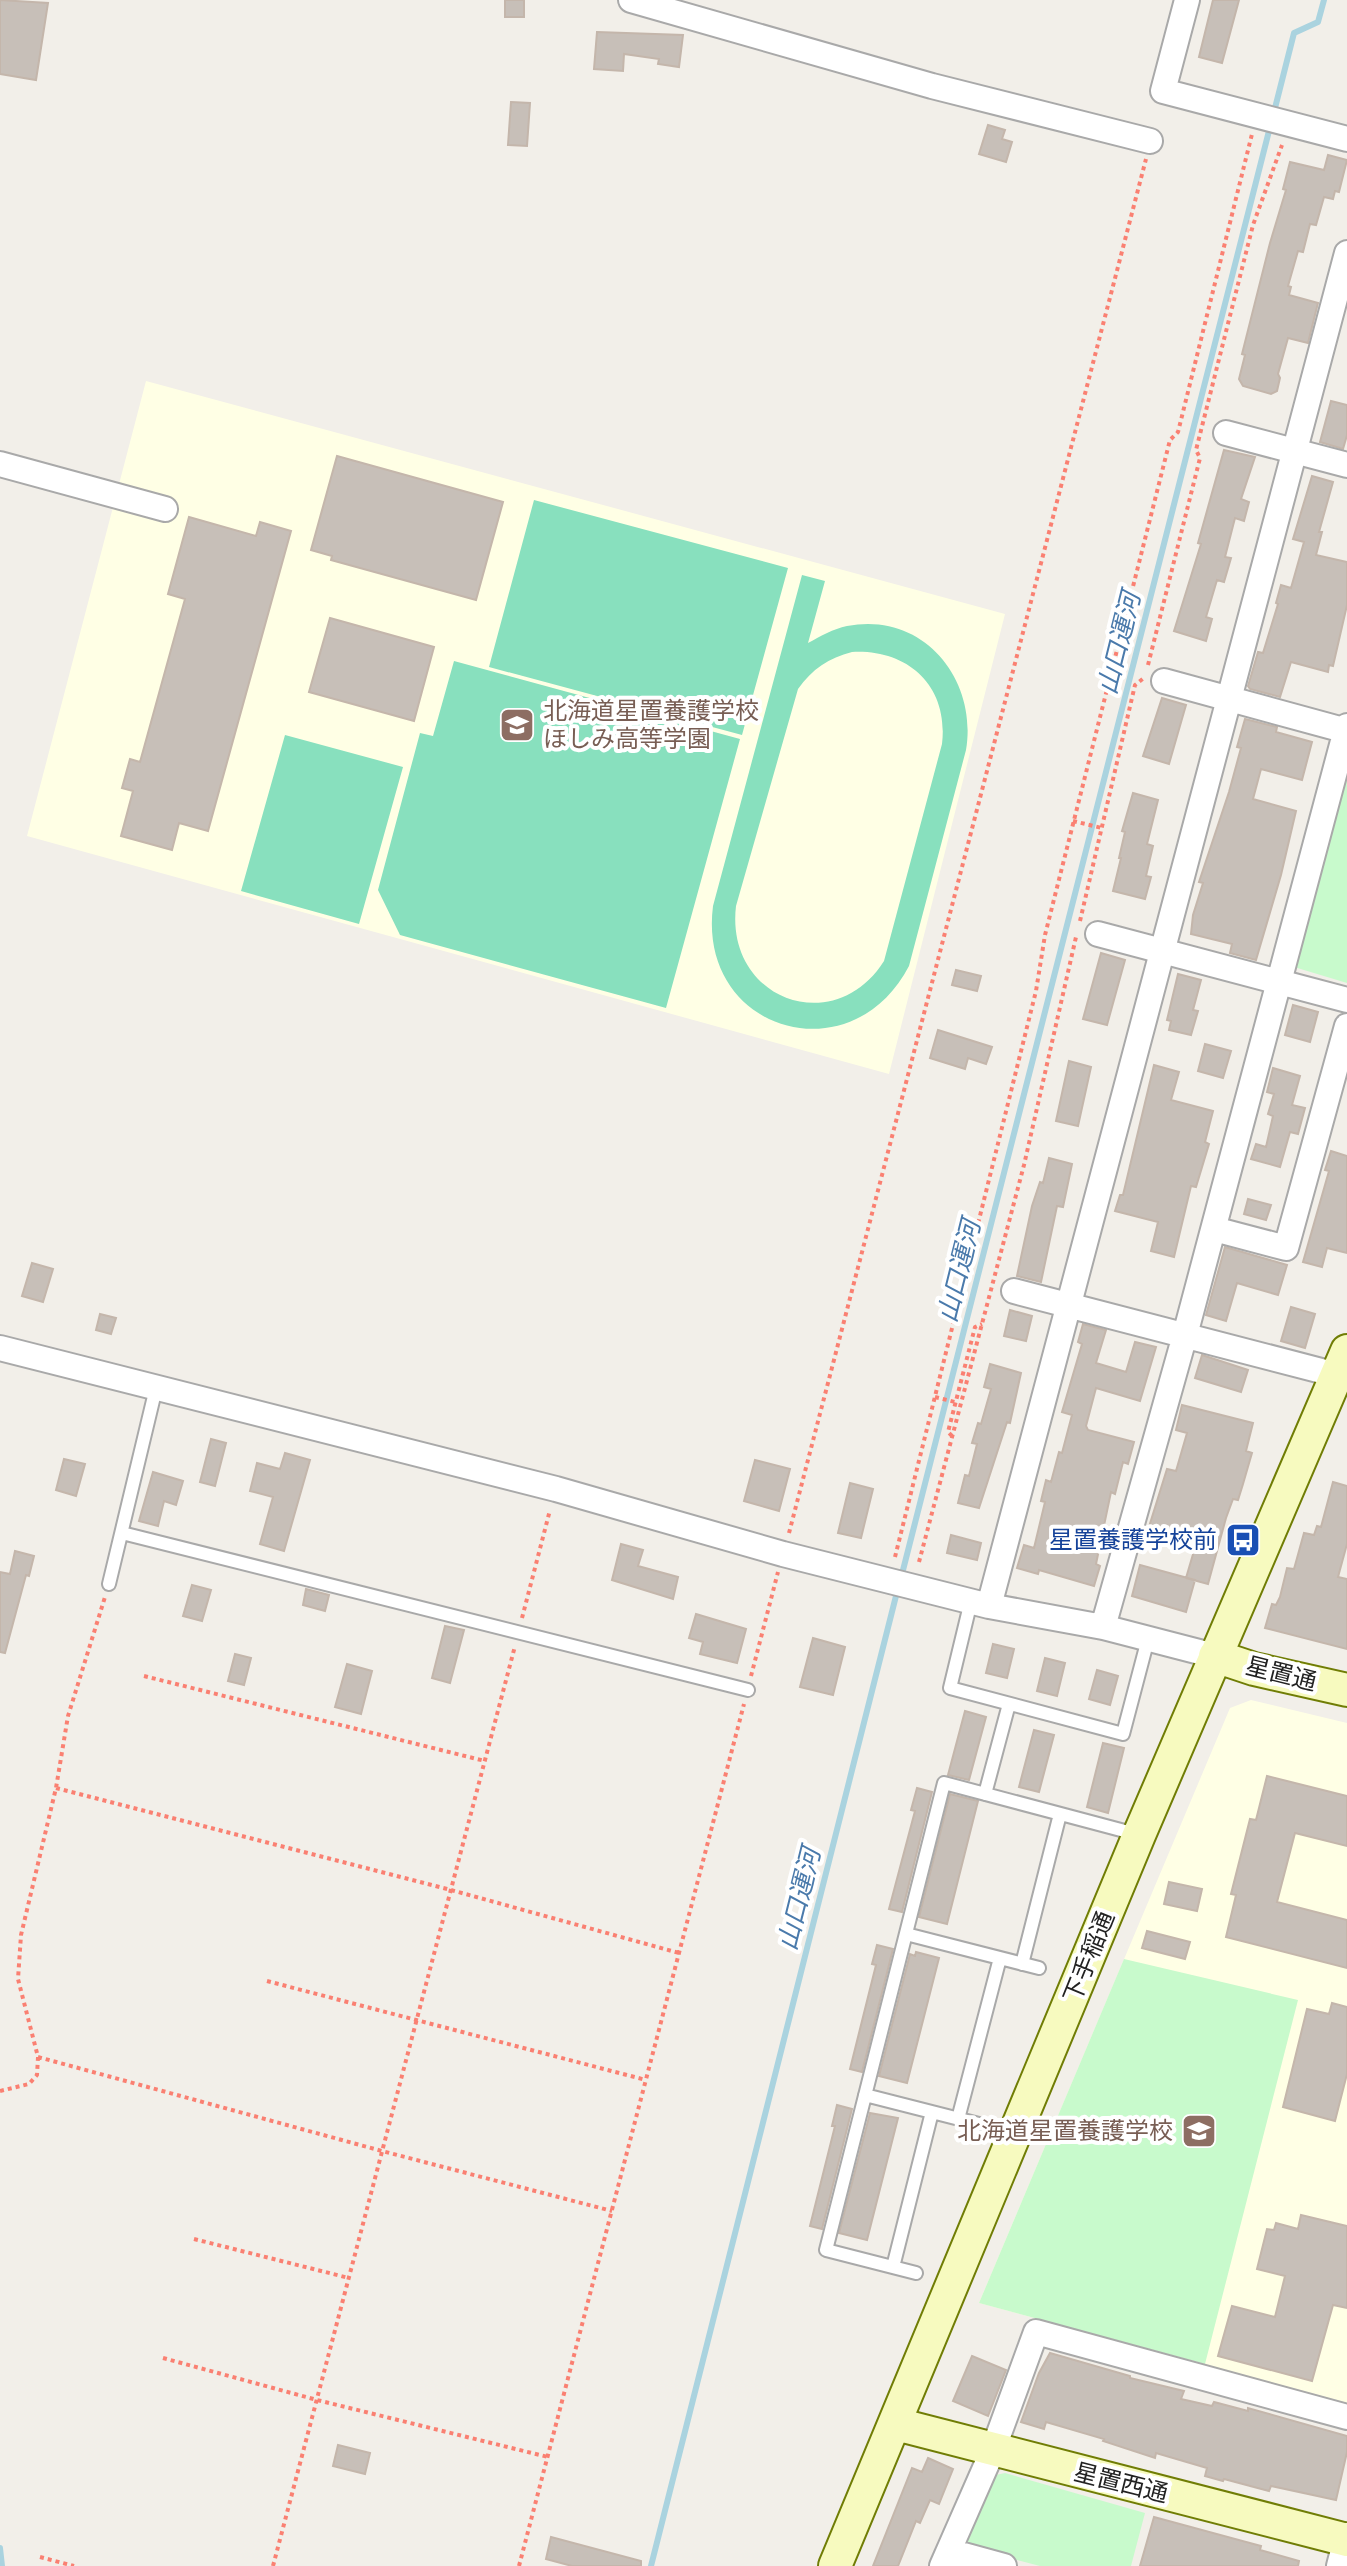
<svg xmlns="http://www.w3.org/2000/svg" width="1347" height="2566" font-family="'DM Sans','Noto Sans JP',sans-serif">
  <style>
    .education { fill: #ffffe5 }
    .park { fill: #c8facc }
    .pitch { fill: #88e0be; fill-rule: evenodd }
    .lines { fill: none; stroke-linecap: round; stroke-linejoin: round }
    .stream { stroke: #aad3df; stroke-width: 6 }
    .building { fill: #c7bfb8; stroke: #c4b6ab; stroke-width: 2 }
    .lane-casing { stroke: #a9a9a9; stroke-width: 16 }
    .street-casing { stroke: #a9a9a9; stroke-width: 28 }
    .secondary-casing { stroke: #707d05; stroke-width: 36 }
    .path { stroke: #fa8072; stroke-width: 4; stroke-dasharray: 4 4; stroke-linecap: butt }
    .lane { stroke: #fff; stroke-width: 12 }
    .street { stroke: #fff; stroke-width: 24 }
    .secondary { stroke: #f7fabf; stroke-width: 32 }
    .labels { text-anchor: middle; stroke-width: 8; stroke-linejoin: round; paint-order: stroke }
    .education-label { font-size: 24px; fill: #785e54; stroke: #fff; text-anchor: start }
    .transit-label { font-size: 24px; fill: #164399; stroke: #fff; text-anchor: end }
    .street-label { font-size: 24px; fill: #222; stroke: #fff }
    .water-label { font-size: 26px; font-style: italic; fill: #4a7aab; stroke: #fff }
  </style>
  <rect width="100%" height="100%" fill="#f2efe9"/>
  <path class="education" d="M146,381l859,233 -116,460 -862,-238z
    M1251,1700l96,23v680l-368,-100 251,-595z"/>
  <path class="park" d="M1347,760v223l-53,-16z
    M1124,1959l174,41 -93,364 -226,-61z
    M1005,2473l140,40 -14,53h-91l-73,-19 -3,-7 27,-64z"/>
  <path class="pitch" d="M534,500l254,68 -46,167 -253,-68z
    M802,575l23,6 -17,62c13,-7 25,-14 39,-17 76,-15 131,53 119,124l-57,216c-58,111 -212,65 -196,-60zM852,652c56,-3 97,34 90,92l-58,217c-50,79 -159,38 -148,-55l62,-217c14,-20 31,-31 54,-37z
    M454,661l286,78 -74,269 -266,-73 -22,-45 42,-157 13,3z
    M285,735l118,32 -44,157 -118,-33z"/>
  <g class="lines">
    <path class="stream" d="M1274,112l20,-79 24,-11 6,-22
      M901,1578l370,-1455
      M0,2548l2,18
      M651,2566l247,-978"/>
  </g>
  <path class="building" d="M0,0l48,3 -12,77 -36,-6z
    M505,0h19v17h-19z
    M1213,0h26l-17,63 -23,-6z
    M597,32l86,3 -4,32 -21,-3 1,-5 -35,-5 -1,17 -29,-2z
    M511,102l19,1 -3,43 -19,-1z
    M988,125l17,5 -3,9 10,3 -6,20 -27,-8z
    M1328,155l19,5 -8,32 -4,-1 -2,8 -9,-2 -8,28 -6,-1 -7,28 -5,-1 -10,35 3,1 -2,8 29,8 -10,40 -20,-5 -10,36 2,4 -3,13 -6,3 -28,-8 -4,-7 6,-24 -3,-1 28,-111 16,-53 -3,-1 7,-27 34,8z
    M1331,401l16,4v30l-4,14 -23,-7z
    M1224,450l31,7 -14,42 8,3 -5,19 -9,-3 -10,39 6,1 -7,24 -7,-2 -11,37 6,2 -6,22 -32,-10 27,-87 -3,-1z
    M337,456l166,46 -27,98 -145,-40 1,-4 -21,-6z
    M1312,476l21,6 -14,50h3l-6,23 31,7v43l-14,61 -4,-1 -1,7 -37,-10 -11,35 -30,-8 -2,-3 10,-34 5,1 15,-49 -2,-1 5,-18 10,3 13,-46 -11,-3z
    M189,517l67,19 4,-14 31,9 -83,300 -29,-8 -7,27 -51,-14 12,-45 -11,-3 8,-29 10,3 45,-163 -17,-5z
    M330,618l104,29 -20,74 -105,-29z
    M1162,698l24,7 -17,59 -26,-8z
    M1245,719l32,8 -1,5 36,10 -10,38 -41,-11 -8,30 43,12 -15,64 -25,85 -26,-7 2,-9 -41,-10 2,-19 10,-32 -4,-1 30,-90 12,-44 -4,-1z
    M1133,793l25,7 -11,44 6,2 -7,30 5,1 -6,22 -32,-8 8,-33h-2l6,-26 -3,-1z
    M1101,953l24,7 -18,65 -24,-6z
    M956,970l25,6 -4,15 -25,-6z
    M1178,974l23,6 -8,30 5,1 -7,24 -22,-5 2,-9 -4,-1z
    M1293,1005l25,7 -8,30 -25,-7z
    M938,1030l54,17 -6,17 -18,-6 -3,11 -35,-11z
    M1205,1044l26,7 -8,27 -25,-7z
    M1069,1061l22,6 -13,59 -22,-5z
    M1154,1065l25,7 -8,28 42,11 -8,31 4,2 -13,43 -5,-1 -17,71 -23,-6 7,-29 -43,-11 5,-16h3z
    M1273,1068l27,8 -8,29 13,3 -7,26 -8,-2 -10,35 -29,-8 5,-15 10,3 7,-31 -5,-2 6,-20 -7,-2z
    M1331,1151l16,5v97l-20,-5 -5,19 -19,-5 26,-91 -4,-1z
    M1049,1158l23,6 -9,43 -6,-1 -16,76 -24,-6 15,-70 8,-24 3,1z
    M1248,1199l23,6 -5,15 -22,-6z
    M1225,1247l62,18 -9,30 -41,-12 -11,38 -20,-6z
    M32,1263l21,6 -10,33 -21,-6z
    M1291,1307l24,7 -10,34 -24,-7z
    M1010,1310l22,6 -6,25 -22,-5z
    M100,1314l16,4 -5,16 -15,-4z
    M1083,1324l23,6 -10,33 30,9 9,-30 21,5 -16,54 -44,-13 -10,38 2,4 46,12 -6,22 -5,-2 -8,32 -4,-2 -15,72 4,2 -6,20 -55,-16 -1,4 -21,-6 7,-23 10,3 11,-46 -4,-1 5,-21 5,2 8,-30 3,1 10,-38 -10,-3 20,-68 -4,-2z
    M1202,1355l46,15 -7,22 -46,-14z
    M990,1364l31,9 -11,50 -3,-1 -28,86 -21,-5 7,-28 4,1 8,-32 -5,-1 6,-20 3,1 10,-35 -7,-2z
    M1182,1405l71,18 -7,28 6,2 -9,31 -5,16 -5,-1 -7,19 -18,66 -22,-6 10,-34 -48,-14 19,-61 9,2 11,-38 -11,-3z
    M211,1439l15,4 -11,43 -15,-4z
    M285,1453l25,7 -26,91 -24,-7 13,-47 -23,-6 7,-28 23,6z
    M64,1459l21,5 -9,32 -20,-6z
    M755,1460l35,9 -11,42 -35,-10z
    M153,1472l30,9 -7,24 -12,-4 -6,25 -19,-5z
    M1333,1482l14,4v58l-9,33 9,2v70l-82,-21 7,-24 4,1 4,-8 7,-29 7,1 10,-36 10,2 3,-9 4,1z
    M850,1483l23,6 -12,49 -23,-5z
    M951,1535l30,8 -4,17 -30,-7z
    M621,1544l22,6 -5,16 40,11 -5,22 -61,-19z
    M15,1551l19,5 -5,20 -3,-1 -21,78 -5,-1v-80l10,2z
    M1140,1565l55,15 -9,32 -54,-16z
    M192,1585l19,5 -9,31 -19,-5z
    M306,1589l23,6 -4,16 -22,-6z
    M696,1614l50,15 -9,34 -37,-9 3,-12 -14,-4z
    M445,1626l19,4 -14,53 -18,-5z
    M813,1638l32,9 -12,48 -33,-8z
    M993,1644l21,5 -7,29 -21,-5z
    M235,1654l16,4 -7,27 -16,-4z
    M1045,1658l20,5 -8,33 -20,-5z
    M347,1664l25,7 -11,43 -26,-7z
    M1097,1670l21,6 -8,29 -21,-6z
    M965,1711l21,6 -17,63 -21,-5z
    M1034,1730l20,5 -15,57 -20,-5z
    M1103,1743l21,5 -16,65 -21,-6z
    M1267,1776l80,20v50l-52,-13 -18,69 70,18v48l-121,-31 10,-42 -5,-1 19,-75 6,1z
    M917,1788l15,4 -30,120 -13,-3 26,-98 -4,-1z
    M950,1794l28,7 -31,123 -28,-7z
    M1169,1882l33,7 -5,22 -33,-7z
    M1147,1931l43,11 -5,17 -43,-11z
    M877,1945l16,4 -31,123 -12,-3 26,-104 -4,-1z
    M916,1952l23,6 -32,125 -28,-7 31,-122 5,2z
    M1332,2003l15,4v67l-12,47 -52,-14 24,-98 22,5z
    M837,2105l15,4 -30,120 -12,-3 25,-100h-3z
    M870,2113l28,5 -31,122 -28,-7z
    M1301,2215l46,11v82l-14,-3 -21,76 -94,-25 14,-50 43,11 10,-41 -28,-7 10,-40 7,1 2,-7 22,6z
    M1050,2353l80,23v2l54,13 -3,8 31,7 2,-4 34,9v-3l99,28v16l-11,48 -65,-14 -2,5 -45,-12 -1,2 -18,-5 2,-8 -51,-15 -1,5 -52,-17 1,-2 -58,-17 -2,7 -23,-7 18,-49z
    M972,2356l34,14 -18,46 -35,-15z
    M338,2445l32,8 -5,21 -32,-8z
    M928,2458l25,11 -14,35 -9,-4 -10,23 -4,-2 -18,45h-25l39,-98 10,4z
    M1154,2517l107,29 -1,4 39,11 -1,5h-158z
    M551,2537l90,24v5h-69l-26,-7z"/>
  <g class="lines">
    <g class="lane-casing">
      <path id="lane" d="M122,1533l626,157
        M109,1584l47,-196
        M971,1601l-21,87 173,46 25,-95
        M985,1794l24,-90
        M906,1934l133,34
        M1022,1964l38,-150
        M865,2095l114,29
        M958,2119l42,-161
        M893,2267l39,-155
        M916,2273l-90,-23 118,-467 192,51"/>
    </g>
    <g class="street-casing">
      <path id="street" d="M631,0l301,86 218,55
        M1187,0l-24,91 184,48
        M1226,433l121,32
        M0,464l165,45
        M1164,681l183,50
        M1098,934l249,66
        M1214,1229l72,19 61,-222
        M1014,1291l323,84
        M0,1348l556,141 227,65 206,52 114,21 112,29
        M989,1606l358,-1353
        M1103,1627l82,-292 162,-609
        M949,2551l55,15
        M942,2566l51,-116 43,-118 311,85
        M1339,2566l8,-31"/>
    </g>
    <g class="secondary-casing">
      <path id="secondary" d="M1215,1656l39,13 93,21
        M896,2424l451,116
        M835,2566l304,-731 208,-484"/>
    </g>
    <path class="path" d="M1148,665l52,-207 -4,-8 57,-225 29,-80
      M1073,821l29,7
      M1080,921l55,-236 10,-8
      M935,1397l20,5
      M952,1436l-4,-4 27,-105 7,-3
      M789,1533l357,-1374
      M895,1557l141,-566 9,-56 125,-495 8,-8 74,-298
      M919,1562l105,-397 52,-228
      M522,1618l28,-108
      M144,1676l341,85
      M751,1676l27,-104
      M56,1788l395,102 228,63
      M267,1981l379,99
      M38,2057l344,94 230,60
      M0,2091l29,-7 8,-9 1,-18 -20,-78 3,-44 35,-147 12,-72 37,-119
      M194,2239l155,39
      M163,2358l154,42 231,57
      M40,2557l34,9
      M273,2566l242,-920
      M519,2566l225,-862"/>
    <use href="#lane" class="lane"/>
    <use href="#street" class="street"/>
    <use href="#secondary" class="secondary"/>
  </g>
  <defs>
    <g id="school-square" transform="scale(1.8)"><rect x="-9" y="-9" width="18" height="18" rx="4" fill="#8d6e63" stroke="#fff"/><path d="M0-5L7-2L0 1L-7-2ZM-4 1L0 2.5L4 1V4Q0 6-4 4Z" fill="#fff"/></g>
    <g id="bus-square" transform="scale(1.8)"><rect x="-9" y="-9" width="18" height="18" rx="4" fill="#1a4fb4" stroke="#fff"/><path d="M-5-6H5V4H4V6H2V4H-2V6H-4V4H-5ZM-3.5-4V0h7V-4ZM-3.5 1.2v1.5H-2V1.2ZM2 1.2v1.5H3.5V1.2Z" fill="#fff"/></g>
  </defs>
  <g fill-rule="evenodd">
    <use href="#school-square" x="517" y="725"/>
    <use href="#bus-square" x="1243" y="1540"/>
    <use href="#school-square" x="1199" y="2131"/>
  </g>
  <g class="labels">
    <g class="education-label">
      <text x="543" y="719">北海道星置養護学校<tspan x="543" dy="28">ほしみ高等学園</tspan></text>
      <text x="1173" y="2139" text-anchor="end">北海道星置養護学校</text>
    </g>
    <g class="transit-label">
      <text x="1217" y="1548">星置養護学校前</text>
    </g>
    <g class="street-label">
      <text transform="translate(1281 1674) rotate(14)" y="8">星置通</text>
      <text transform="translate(1089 1957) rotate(-68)" y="8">下手稲通</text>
      <text transform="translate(1121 2483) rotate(14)" y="8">星置西通</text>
    </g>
    <g class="water-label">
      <text transform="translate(1119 643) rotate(-76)" y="9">山口運河</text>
      <text transform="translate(959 1271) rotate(-76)" y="9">山口運河</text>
      <text transform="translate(799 1899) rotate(-76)" y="9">山口運河</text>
    </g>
  </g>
</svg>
